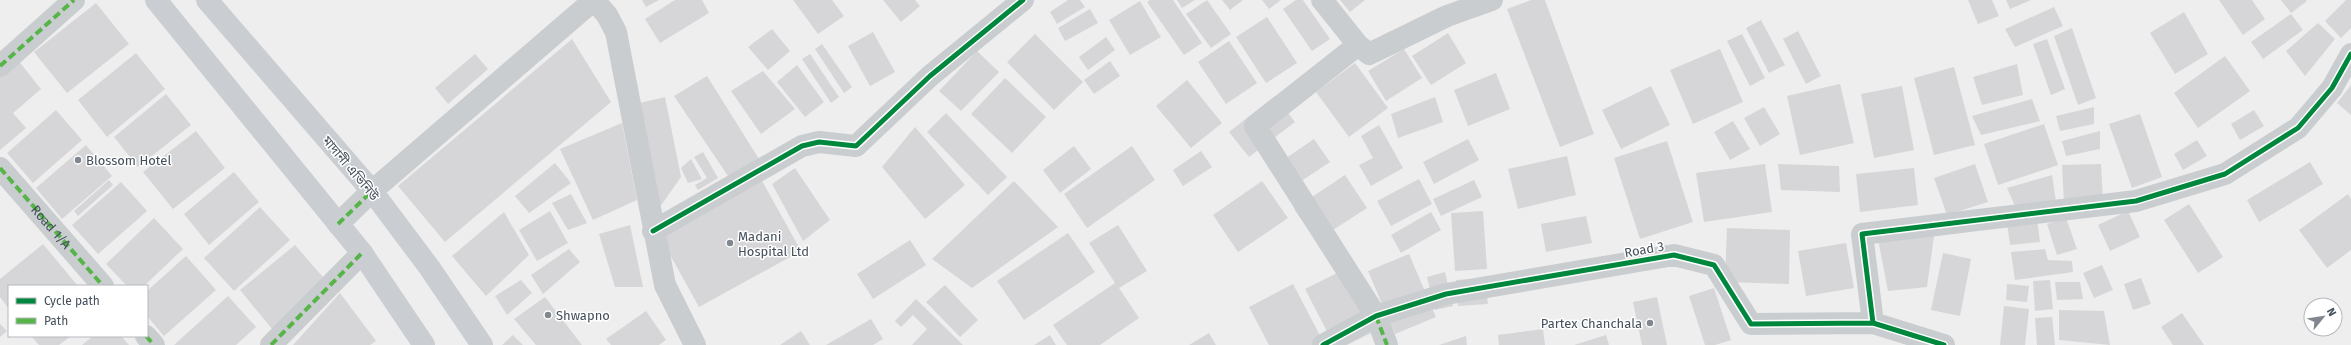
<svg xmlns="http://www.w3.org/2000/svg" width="2351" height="345" font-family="'Fira Sans','Noto Sans Bengali',sans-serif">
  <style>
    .building { fill: #d6d6d8 }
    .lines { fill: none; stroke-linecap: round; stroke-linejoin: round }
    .street { stroke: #cacdcf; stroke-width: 22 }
    .secondary { stroke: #caced2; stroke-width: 22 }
    .quiet { stroke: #57b448; stroke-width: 4; stroke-dasharray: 8 4; stroke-linecap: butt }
    .cycleway-casing { stroke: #fff; stroke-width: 8 }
    .cycleway { stroke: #00873e; stroke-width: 5 }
    .poi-dot { fill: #80878f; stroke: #fff; stroke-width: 1.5 }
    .labels { text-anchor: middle; stroke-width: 3; stroke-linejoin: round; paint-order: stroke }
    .poi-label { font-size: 13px; fill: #44505c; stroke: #fff; text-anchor: start }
    .street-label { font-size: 13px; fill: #44505c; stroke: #fff }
  </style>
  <rect width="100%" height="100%" fill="#efeeee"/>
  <path class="building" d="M642,0h17l-13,7z
    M675,0h27l7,13 -49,30 -15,-24z
    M793,0h39l12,16 -26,18z
    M883,0h32l5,6 -19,16z
    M1068,0h12l5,7 -28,17 -7,-12z
    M1150,0h23l29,43 -18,12 -37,-53z
    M1177,0h18l-13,8z
    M1207,0l24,34 -20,14 -25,-34z
    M1222,0h21l-13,10z
    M1262,0h19l-12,9z
    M1296,0h7l27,39 -18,12 -29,-42z
    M1340,0h25l-15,12z
    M1531,0h14l49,134 -34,13 -53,-138z
    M1968,0h24l7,16 -21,8z
    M2006,0h25l-21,9z
    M2219,0h33l13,19 -22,16z
    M2281,0h25l1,1 -16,12z
    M2346,0h5v28l-10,10 -16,-17z
    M1140,1l21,36 -31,18 -21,-35z
    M96,3l33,41 -62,49 -33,-41z
    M2054,7l9,19 -48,21 -10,-18z
    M1090,9l8,14 -33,18 -7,-13z
    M2184,12l24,42 -33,20 -25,-41z
    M2291,14l12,16 -40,29 -12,-17z
    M1267,17l30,46 -31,20 -30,-46z
    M1761,20l24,45 -16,8 -23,-45z
    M2318,23l17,16 -30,37 -19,-25z
    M2072,28l24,70 -18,7 -24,-69z
    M772,29l18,22 -22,19 -20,-23z
    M1798,31l23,45 -15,8 -23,-45z
    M873,32l22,40 -25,14 -22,-40z
    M1448,33l18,30 -35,22 -19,-29z
    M1035,34l48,48 -29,28 -47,-48z
    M1742,34l23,44 -15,8 -23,-45z
    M1106,37l9,13 -27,20 -9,-13z
    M572,39l39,63 -166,140 -47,-56z
    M2047,39l18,50 -14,6 -18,-51z
    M1229,41l28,42 -31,21 -28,-42z
    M822,44l30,43 -8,6 -29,-44z
    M1404,49l18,29 -36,23 -18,-30z
    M1720,49l23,53 -50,22 -23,-54z
    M977,51l22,21 -38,39 -22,-20z
    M136,53l29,36 -58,48 -29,-37z
    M475,54l13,15 -40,35 -13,-16z
    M810,54l29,43 -8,6 -29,-44z
    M2225,56l25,35 -52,37 -24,-35z
    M17,59l24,30 -28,24 13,15 -26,22v-78z
    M1110,61l10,15 -26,18 -10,-14z
    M1355,63l33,45 -39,29 -33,-45z
    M2017,64l6,31 -41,10 -9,-28z
    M797,65l27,37 -19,15 -28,-35z
    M1954,67l21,78 -41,10 -20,-77z
    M763,71l32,38 -34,25 -30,-43z
    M1496,73l14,36 -42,17 -14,-36z
    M707,76l52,83 -29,20 -56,-83z
    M1005,78l41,39 -34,36 -41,-39z
    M1187,80l35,43 -31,25 -35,-42z
    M1840,84l14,59 -54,12 -13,-59z
    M2351,85v30l-14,-12z
    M1651,86l19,39 -49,24 -19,-39z
    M1902,86l12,64 -40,8 -13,-64z
    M166,94l25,31 -53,42 -24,-30z
    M1275,96l20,26 -46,35 -20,-25z
    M665,97l16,80 -26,37 -15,-111z
    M1435,97l8,25 -45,16 -7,-24z
    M2032,99l8,22 -59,14 -9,-19z
    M1764,107l16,27 -20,12 -16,-28z
    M2094,107v17l-34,7 -4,-15z
    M56,110l26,30 -49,43 -26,-30z
    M2254,110l10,16 -24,14 -9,-16z
    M946,113l61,64 -19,18 -61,-63z
    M2140,114l22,63 -30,11 -23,-64z
    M1733,121l17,28 -20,11 -16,-28z
    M622,123l15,77 -44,20 -33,-71z
    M2044,124l14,41 -60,20 -14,-41z
    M1379,125l24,43 -32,18 -12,-21 14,-7 -12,-22z
    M915,127l50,58 -40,34 -43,-52z
    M196,131l29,37 -52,41 -30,-37z
    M2100,131v18l-34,7 -4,-15z
    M1314,139l16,23 -39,26 -15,-23z
    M1468,139l11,21 -45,24 -11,-22z
    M2197,140l10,16 -24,14 -9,-16z
    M1667,141l26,81 -53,17 -26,-81z
    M86,145l26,31 -50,43 -26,-31z
    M1074,146l17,23 -31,24 -17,-23z
    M1132,146l23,34 -68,48 -23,-34z
    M1201,151l11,16 -29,19 -10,-16z
    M703,152l15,26 -20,12 -3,-5 12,-7 -13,-21z
    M1567,156l9,39 -58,14 -10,-40z
    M691,159l11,20 -14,4 -7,-15z
    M2310,162l13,22 -64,38 -12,-22z
    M555,163l16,20 -42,30 -14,-17z
    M1765,164l7,48 -68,10 -8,-49z
    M1778,164l61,2 1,26 -59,-2z
    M1975,164l13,38 -41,13 -13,-37z
    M2101,164l2,39 -39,1 -2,-39z
    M795,168l35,52 -27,21 -31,-57z
    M1914,168l4,37 -58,7 -4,-38z
    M234,172l25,30 -50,43 -25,-31z
    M1345,175l22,33 -51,33 -22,-32z
    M2052,175l4,27 -40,6 -9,-20z
    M761,179l40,72 -102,56 -40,-72z
    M1419,179l13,25 -41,22 -14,-25z
    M109,180l4,5 -35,31 -4,-5z
    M1474,180l8,17 -41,19 -8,-17z
    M1014,181l44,46 -86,61 -40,-29z
    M1262,181l26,37 -50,34 -25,-37z
    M121,182l26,29 -49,43 -26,-29z
    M571,194l16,29 -19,7 -16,-27z
    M2348,194l3,5v51l-24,18 -28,-38z
    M2189,204l34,53 -25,16 -34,-53z
    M260,207l30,33 -56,51 -30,-33z
    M550,211l18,32 -31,18 -18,-31z
    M1483,211l4,58 -32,2 -4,-58z
    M2128,211l12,26 -30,14 -12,-26z
    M504,212l25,43 -43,41 -34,-40z
    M1431,212l10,18 -40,23 -10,-18z
    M1586,216l6,27 -46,9 -5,-28z
    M154,218l29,31 -39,37h-17l-21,-22z
    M2066,218l11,31 -20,6 -10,-31z
    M2037,219l3,23 -30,3 -3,-22z
    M630,225l13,62h-28l-16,-53z
    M1118,225l29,46 -28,17 20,30 -39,27h-33l-14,-20 62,-42 -26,-40z
    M1727,228l63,2 -1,54 -64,-2z
    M1068,233l27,39 -71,48 -27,-39z
    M1934,236l-7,51 -39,4 -10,-52z
    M910,240l16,25 -53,34 -16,-25z
    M1846,243l8,45 -48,8 -8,-45z
    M43,244l35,42h-69v23l-9,-12v-18z
    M295,245l33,38 -56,46 -32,-39z
    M569,249l11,13 -37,32 -12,-19z
    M2045,249l3,11 24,1 1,11 -58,8 -4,-28z
    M1943,253l28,6 -11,57 -29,-6z
    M1409,254l27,63 -41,17 -27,-63z
    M186,256l30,34 -52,46 -17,-20v-25z
    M2102,265l11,25 -19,8 -11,-25z
    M1343,270l32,61 -28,14h-13l-29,-56z
    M1445,272l8,34 -18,4 -8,-33z
    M1485,278l3,26 -30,2 -2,-26z
    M2141,278l10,26 -18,6 -9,-26z
    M521,280l11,13 -25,22 -12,-19z
    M2050,280l3,29 -18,2 -2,-30z
    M2055,282h25l3,17 -26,1z
    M1293,284l32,61h-56l-20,-38z
    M2007,284l22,2 -2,16 -21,-2z
    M945,285l33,35 -18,17 -34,-35z
    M1714,288l17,52 -16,5h-10l-16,-49z
    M340,293l36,48 -6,4h-77z
    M228,296l28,31 -20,18h-62z
    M545,297l37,48h-46l-22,-26z
    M1657,297l10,48h-25l-9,-43z
    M916,299l47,46h-51l15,-16 -14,-14 -12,12 -6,-6z
    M2004,306l25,3 -4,36h-25z
    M2059,310l45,1 6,34 -51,-5z
    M646,311l20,29 -7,5h-48l-5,-6z
    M2182,313l22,32h-31l-12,-18z
    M2052,317l3,28h-18l-2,-27z
    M871,319l12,20 -10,6h-47z
    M0,324l7,7 -7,6z
    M1543,329l2,16h-46l-1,-10z
    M801,331l9,14h-30z
    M1209,333l7,12h-27z
    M513,335l10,10h-21z
    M1050,335l6,10h-22z
    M1606,335l3,10h-35z
    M31,336h40l-12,9h-20z
    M93,336h28l8,9h-47z
    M1466,336l1,9h-28z"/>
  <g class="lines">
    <path class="street" d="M594,0l13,15 9,17 49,253 30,60
      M1322,0l36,45 11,9 78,-38 45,-16
      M1358,45l-103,81 121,190 11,29
      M0,66l74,-66
      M0,168l103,118
      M338,224l34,-33 222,-191
      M653,231l149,-85 17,-4 37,4 74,-70 93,-76
      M1873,323l-11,-89 274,-33 89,-27 73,-46 34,-40 19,-34
      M146,336l8,9
      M271,345l91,-92
      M1323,345l53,-29 70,-22 228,-39 40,10 37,59 122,-1 71,22"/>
    <path class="secondary" d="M156,0l206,253 62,92
      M207,0l165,191 57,76 53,78"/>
    <g class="quiet">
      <path d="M0,66l74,-66"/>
      <path id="s1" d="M0,168l103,118"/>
      <path d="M338,224l34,-33"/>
      <path d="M1376,316l11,29"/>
      <path d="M146,336l8,9"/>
      <path d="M271,345l91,-92"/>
    </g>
    <g class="cycleway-casing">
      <path id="cycleway" d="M653,231l149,-85 17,-4 37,4 74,-70 93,-76
        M1873,323l-11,-89 274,-33 89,-27 73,-46 34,-40 19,-34
        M1323,345l53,-29 70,-22 228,-39 40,10 37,59 122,-1 71,22"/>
    </g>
    <use href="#cycleway" class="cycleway"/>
  </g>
  <g class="poi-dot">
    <circle cx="78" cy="160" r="4"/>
    <circle cx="730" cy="243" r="4"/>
    <circle cx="548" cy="315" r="4"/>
    <circle cx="1650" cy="323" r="4"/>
  </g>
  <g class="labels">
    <g class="poi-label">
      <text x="86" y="165">Blossom Hotel</text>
      <text x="738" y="241">Madani<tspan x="738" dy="15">Hospital Ltd</tspan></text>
      <text x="556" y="320">Shwapno</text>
      <text x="1642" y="328" text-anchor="end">Partex Chanchala</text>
    </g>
    <g class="street-label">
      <text transform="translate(351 168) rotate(50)" y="5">মাদানী এভিনিউ</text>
      <text dy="5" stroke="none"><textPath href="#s1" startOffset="78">Road 1/A</textPath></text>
      <text transform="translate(1644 249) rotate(-10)" y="5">Road 3</text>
    </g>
  </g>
  <rect x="8" y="285" width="140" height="52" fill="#ffffff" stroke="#b4b9be"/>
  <rect x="16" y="298" width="20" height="6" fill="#00873e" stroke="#b4b9be"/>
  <text x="44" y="305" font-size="12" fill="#44505c">Cycle path</text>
  <rect x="16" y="318" width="20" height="6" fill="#57b448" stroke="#b4b9be"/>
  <text x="44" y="325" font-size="12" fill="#44505c">Path</text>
  <g transform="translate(2323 317) rotate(60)"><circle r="19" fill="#ffffff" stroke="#b4b9be"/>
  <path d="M0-3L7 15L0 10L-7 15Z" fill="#80878f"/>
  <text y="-6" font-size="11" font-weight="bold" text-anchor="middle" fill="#44505c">N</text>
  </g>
</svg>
